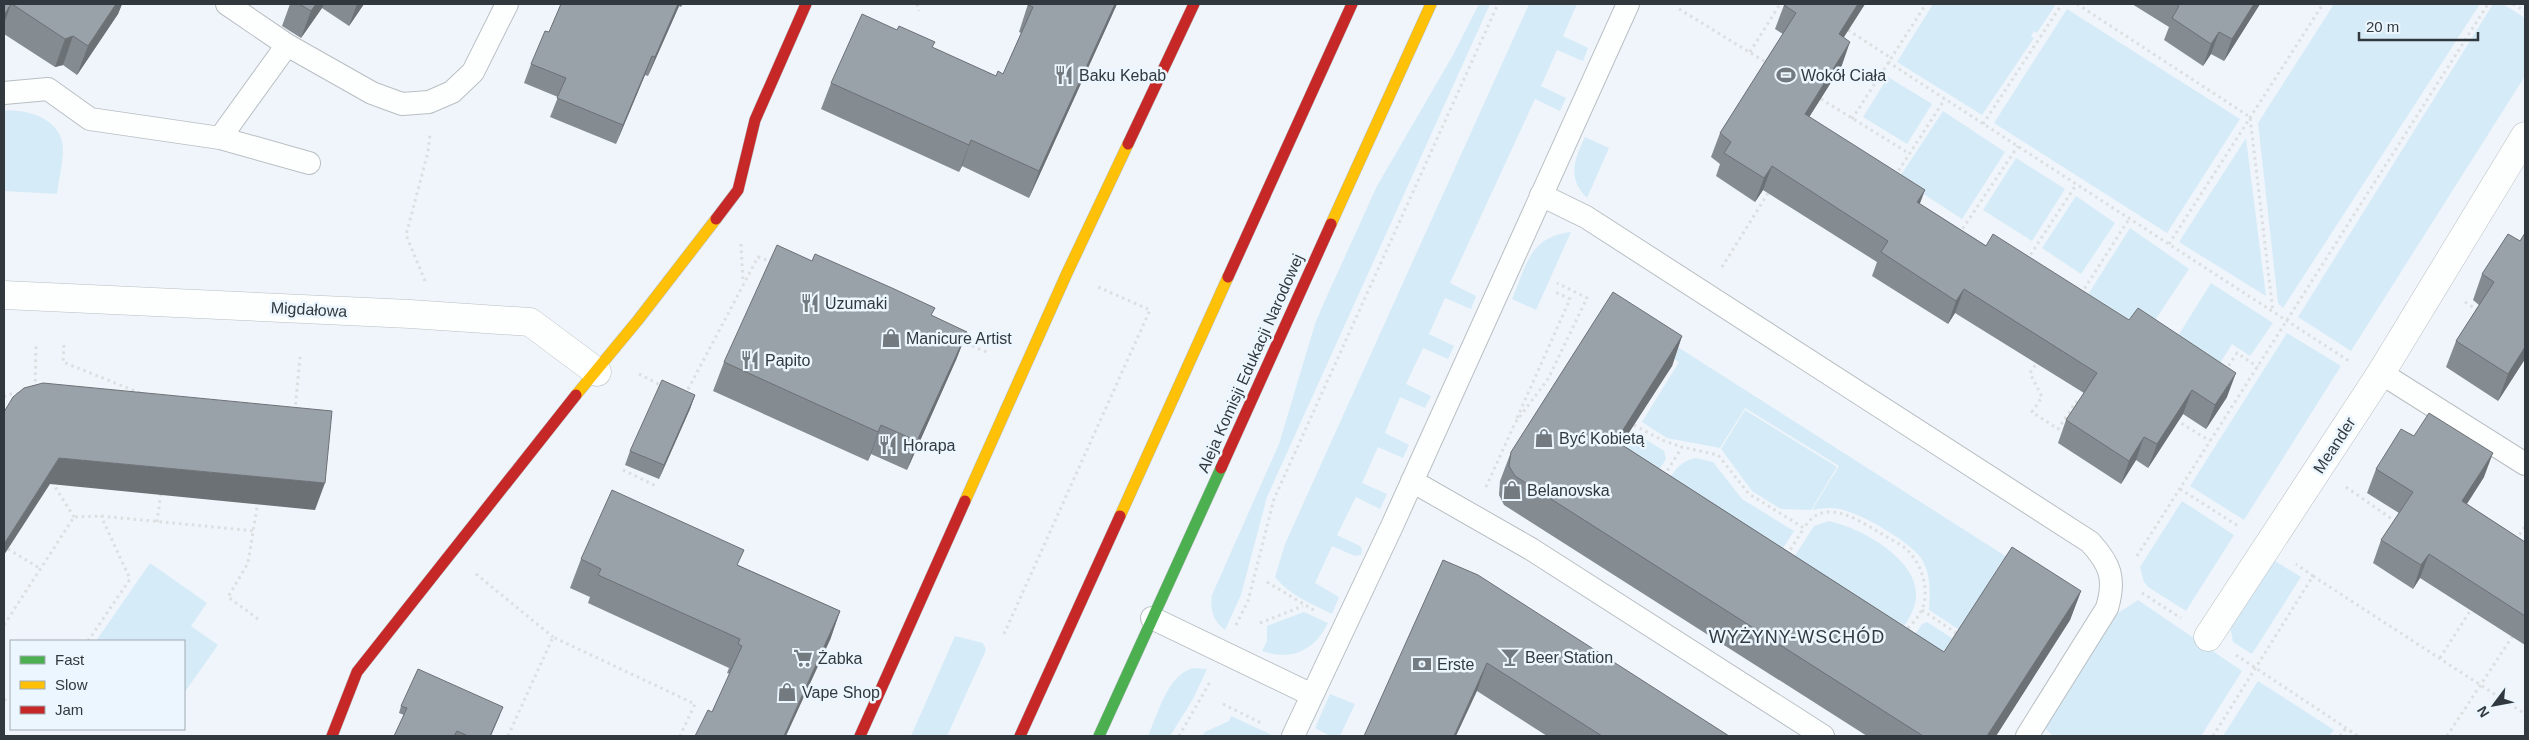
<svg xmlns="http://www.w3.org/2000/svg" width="2529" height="740" font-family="Helvetica,sans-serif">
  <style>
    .green { fill: #d6ebf8 }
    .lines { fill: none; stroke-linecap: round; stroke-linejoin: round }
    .lane-casing { stroke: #b8bfc3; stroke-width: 24 }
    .street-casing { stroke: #b8bfc3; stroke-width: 29 }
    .fast-casing { stroke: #b8bfc3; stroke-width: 12 }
    .slow-casing { stroke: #b8bfc3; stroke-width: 12 }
    .jam-casing { stroke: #b8bfc3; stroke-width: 12 }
    .path { stroke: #dcdee0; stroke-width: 3; stroke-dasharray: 2.5 4; stroke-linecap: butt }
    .lane { stroke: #fdfefe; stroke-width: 22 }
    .street { stroke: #fdfefe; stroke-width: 28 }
    .fast { stroke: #4caf50; stroke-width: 11 }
    .slow { stroke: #ffc107; stroke-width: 11 }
    .jam { stroke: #c62828; stroke-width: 11 }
    .wall { fill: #848b91 }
    .shaded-wall { fill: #6c7176 }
    .building { fill: #9aa2a9; stroke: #6c7176 }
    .labels { text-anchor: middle; stroke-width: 5; stroke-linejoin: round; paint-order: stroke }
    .poi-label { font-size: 16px; fill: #31393e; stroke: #ebf6fe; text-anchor: start }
    .street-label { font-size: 16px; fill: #31393e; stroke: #ebf6fe }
    .neighbourhood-label { font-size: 18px; letter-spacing: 1px; fill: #31393e; stroke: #ebf6fe }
  </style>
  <rect width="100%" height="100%" fill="#eff5fa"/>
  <path class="green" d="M1479,4h11l-223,493 -26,98 -16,35c-12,-9 -15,-20 -13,-35l67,-151 36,-120 7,-17 55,-121 76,-131z
    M1529,4h48l-14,32 25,12 -5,13 -26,-11 -16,36 25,12 -6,13 -25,-12 -85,184 26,13 -5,13 -26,-11 -16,36 25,12 -6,13 -25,-11 -17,36 25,12 -6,12 -25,-11 -15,36 24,12 -6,13 -25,-11 -16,36 25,11 -7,15 -24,-12 -19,38 23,11 2,3 -1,6 -6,1 -23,-10 -17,37 24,14 -7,17c-20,-10 -43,-19 -57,-37l10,-33z
    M1933,4h123l-19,29 -3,-2 -3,5 3,2 -52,77 -85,-53z
    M2334,4h146l-197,304 -5,-5 -20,-180z
    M2493,4h10l22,14v58l-174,275 -53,-34z
    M2067,9l173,110 -73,114 -173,-110z
    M1888,77l44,27 -25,40 -44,-27z
    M4,111c22,-3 58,8 59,37 0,15 -4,31 -6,46l-53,-3z
    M1943,111l62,41 -43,67 -63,-41z
    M1585,137l24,11 -22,50c-20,-20 -13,-38 -2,-61z
    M2246,138l20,158 -87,-54z
    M2016,158l49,31 -33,52 -49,-31z
    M2076,196l39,27 -34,51 -39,-26z
    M2130,228l59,41 -47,71 -67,-25z
    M1571,232l-35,78 -24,-11c15,-34 17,-62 59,-67z
    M2211,283l62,40 -23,33 -18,-12 -25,40 -41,-29z
    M1629,316l436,278 -104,37 -32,-21c1,-17 2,-33 -6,-49 -10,-18 -59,-46 -80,-51 -10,-3 -20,-2 -31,0l27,-44 -94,-58 -25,40 -53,-10 -25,-16 37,-60 -57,-35z
    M2287,333l54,33 -97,154 -54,-34z
    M1745,410l92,57 -26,43 -30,-1 -29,-18 -31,-42z
    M1636,433l28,18 2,8 -19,30 -33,-21z
    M1696,458l17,4 29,37 52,32 -24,38 -111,-72c10,-17 17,-36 37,-39z
    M2182,501l52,34 -48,76 -38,-24 -4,-5 -4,-15z
    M1829,521c33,7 100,43 85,86 -4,13 -16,27 -24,39l-108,-70 32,-50z
    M2272,559l29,18 -49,77 -19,-12 -3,-16z
    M150,563l57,40 -16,23 27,19 -34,48v-52h-88z
    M2138,600l104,71 -41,65 -149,-1 -7,-7v-5l67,-106z
    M1304,612l24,11c-14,28 -36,38 -66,28l5,-10v-15z
    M1927,622l28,18 -22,34 -31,-20 20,-30z
    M955,636l28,7 3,7 -39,86h-36z
    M1193,668l14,1 -14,30 -23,37h-22c10,-22 19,-61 45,-68z
    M2258,681l76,49 -5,6h-106z
    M1330,694l25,10 -15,32h-10l-15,-8z
    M1231,716l43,20h-72l3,-4 24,-11z"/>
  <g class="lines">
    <g class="lane-casing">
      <path id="lane" d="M227,4l60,41 85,48 30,11 27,-2 23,-10 21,-20 34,-68
        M287,45l-67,93 89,25
        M4,93l44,-4 42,30 130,19
        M1541,195l45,22 504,325c20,22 26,36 17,66l-80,128
        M2381,373l144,91
        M1412,481l119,68 292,187
        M1152,618l160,77
        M1293,736l99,-210 236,-522"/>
    </g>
    <g class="street-casing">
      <path id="street" d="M4,295l406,19 120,8 67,50
        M2208,637l173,-264 144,-237"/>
    </g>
    <g class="fast-casing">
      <path id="fast" d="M1099,736l122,-268"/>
    </g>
    <g class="slow-casing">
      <path id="slow" d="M1331,224l100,-220
        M576,395l62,-75 78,-101
        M965,501l102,-228 61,-129
        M1120,516l108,-239"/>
    </g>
    <g class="jam-casing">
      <path id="jam" d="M1128,144l66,-140
        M716,219l22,-29 17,-70 51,-116
        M1228,277l124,-273
        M1221,468l110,-244
        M332,736l25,-64 219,-277
        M860,736l105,-235
        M1020,736l100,-220"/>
    </g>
    <path class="path" d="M917,4l2,7
      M2077,4l173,113 23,195
      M2513,4l12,7
      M1679,9l88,54
      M1848,30l43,28
      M1750,52l30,-48
      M1888,62l461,299
      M1821,99l89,55
      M1852,119l74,-115
      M1983,124l79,-120
      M1895,176l50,-77
      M1959,234l59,-88
      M741,244l2,39
      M2169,244l154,-240
      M2027,260l49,-75
      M1722,267l48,-77
      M425,281l-19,-46 22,-83 2,-18
      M2081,294l48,-75
      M2465,302l14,9
      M960,341l27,11
      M64,345l-1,17 77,31
      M2039,360l-9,13 12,24 -10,15 26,17 18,-27 4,2
      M2225,371l12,-18 21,14
      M639,374l23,12
      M35,388l1,-44
      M685,395l73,-138 14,5
      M4,397l4,-3h13
      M295,411l5,-54
      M1517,418l53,-119 -17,-8
      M2176,420l34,21
      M1634,425l28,15 20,7
      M623,470l33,16
      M1664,476l18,-29 36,8 31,39 55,34c6,-9 12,-15 24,-16 17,-1 35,11 49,19 10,7 24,12 32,21 13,13 21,40 13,57 -3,8 -10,15 -16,21
      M52,482l22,35
      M1486,487l29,-64 33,-44 39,-81 -30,-15
      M2346,487l50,35
      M2180,489l58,37
      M157,522l4,-30
      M2516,540l9,-14
      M8,549l33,20
      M1787,555l17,-27
      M2137,556l351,-552
      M476,574l77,63
      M2313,576l212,138
      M1267,582l50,30
      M2142,593l39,25
      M1922,610l37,25
      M258,619l-30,-22 20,-34 10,-62
      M1260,623l43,-17
      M4,625l70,-108 27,-1 154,15
      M1236,625l12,-24 26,-102 224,-495
      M1004,634l146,-324 -52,-23
      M88,641l42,-62 -29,-63
      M2236,655l122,81
      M2440,658l32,-50
      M4,700l7,-2
      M1223,704l40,20
      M508,736l45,-99 142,67 -15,32
      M1179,736l31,-54
      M2213,736l100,-160 -17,-12
      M2340,736l6,-8
      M2447,736l65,-99"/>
    <use href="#lane" class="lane"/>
    <use href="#street" class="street"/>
    <use href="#fast" class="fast"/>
    <use href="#slow" class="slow"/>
    <use href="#jam" class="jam"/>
  </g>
  <path class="wall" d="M4,4h118l-4,10 -41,61 -14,-10 -8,2 -51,-33z
    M290,4h74l-15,22 -27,-18 -21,30 -19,-12z
    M561,4h122l-2,3 -2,-1 -31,70 -3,-1 -29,69 -66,-27 8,-20 -34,-14 7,-19 18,-32z
    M1028,4h89l-88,194 -67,-32 -3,6 -138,-63 10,-26 102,-35 63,28 7,-2 18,-41 -2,-1z
    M1865,4l-21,33 -2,28 -33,52 111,87 307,193 -21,32 -23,-15 -35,54 -12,-8 -15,24 -63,-41 8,-23 18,-27 -129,-80 -7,11 -76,-48 5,-14 -114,-72 -8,12 -39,-26 4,-12 -9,-7 9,-24 63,-99 -8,-5 9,-24z
    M2132,4h128l-36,57 -13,-7 -8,12 -39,-26 5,-13z
    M2525,233v126l-27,42 -52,-34 10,-26 23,-36 -6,-5 9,-26 38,-33z
    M932,316l35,16 -11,28 -49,110 -36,-16 -3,7 -155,-70 11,-29z
    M1682,336l-10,30 -51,78 323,208 137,-61 -11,29 -74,116h-129l-363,-231 -5,-10 1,-14 11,-29z
    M695,395l-5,14 -31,70 -34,-14 5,-14z
    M2376,469l108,8 -17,27 58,38v103l-105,-67 -7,11 -40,-26 8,-23 18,-27 -32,-20z
    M581,559l157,6 102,46 -10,29 -118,72 18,-38 -3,-1 2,-5 -141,-65 2,-6 -20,-9z
    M1443,560l286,176h-182l-70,-45z
    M401,706l99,9 -9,21h-97l10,-21 -5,-2z"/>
  <path class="shaded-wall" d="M11,4l-7,20v-9z
    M116,4h6l-4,10 -41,61 11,-29z
    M316,4h8l-2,4 -21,30 10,-27z
    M357,4h7l-15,22z
    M678,4h2l-32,72 7,-19z
    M1115,4h2l-88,194 10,-27z
    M1858,4h7l-34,53 8,-23z
    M2254,4h6l-36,57 8,-22z
    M2219,32l-8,22 -8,12 8,-22z
    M73,36l-10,29 -8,2 10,-28z
    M1850,42l-8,23 -46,73 9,-24z
    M652,56l-7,19 -29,69 7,-19z
    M971,140l-9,26 -3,6 10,-27z
    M1772,166l-9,24 -8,12 9,-24z
    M1925,190l-9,24 1,-12z
    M1964,289l-9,24 -7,11 8,-23z
    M967,332l-11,28 -49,110 10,-29z
    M1682,336l-10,30 -67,104 11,-29z
    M2525,347v12l-27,42 10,-27z
    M2236,373l-9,24 -21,32 9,-24z
    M2192,390l-9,24 -35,54 9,-24z
    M695,395l-5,14 -31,70 5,-14z
    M881,425l-10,29 -3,7 10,-29z
    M2144,437l-8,23 -15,24 8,-23z
    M2493,453l-9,24 -31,48 9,-24z
    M59,458l266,25 -10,27 -265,-26 -46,71v-11z
    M2429,554l-9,24 -7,11 8,-24z
    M2081,591l-11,29 -74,116h-9z
    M840,611l-10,29 -44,96h-2z
    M1487,663l-10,28 -21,45h-2z"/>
  <path class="building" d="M4,4h7l-7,11z
    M12,4h104l-28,42 -15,-10 -8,3z
    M299,4h17l-5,7z
    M561,4h117l-23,53 -3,-1 -29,69 -66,-27 9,-20 -35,-14 14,-33 4,1z
    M1029,4h86l-76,167 -68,-31 -2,5 -138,-62 31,-69 35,16 2,-4 36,16 -3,5 64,29 2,-5 5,3 30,-67 -5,-2z
    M1785,4h73l-19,30 11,8 -45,72 120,76 -8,12 69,44 7,-12 136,86 9,-12 98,65 -21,32 -23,-15 -35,54 -13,-7 -15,24 -63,-41 31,-47 -133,-84 -8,12 -75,-49 7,-11 -116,-75 -8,12 -40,-25 7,-11 -11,-9 76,-120 -12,-8z
    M2176,4h78l-22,35 -13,-7 -8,12 -39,-26 7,-12z
    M2525,233v114l-17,27 -52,-33 38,-59 -12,-8 26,-40 12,7z
    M777,245l35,16 3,-7 77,34 43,20 -4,7 36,17 -50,109 -36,-16 -3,7 -154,-70z
    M1613,292l69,44 -66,105 328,211 68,-105 69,44 -94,145h-64l-408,-260 -6,-10 2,-14z
    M662,380l33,15 -31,70 -34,-14z
    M43,383l289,28 -7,72 -266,-25 -55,86v-132l9,-15 11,-9z
    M2429,413l64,40 -31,48 63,41v74l-96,-62 -8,11 -40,-25 32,-48 -37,-23 25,-40 13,7z
    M612,490l132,60 -7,15 103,46 -56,125h-89l13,-26 4,2 30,-66 -4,-2 2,-5 -142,-64 3,-6 -20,-10z
    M1443,560l35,15 251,161h-127l-115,-73 -33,73h-90z
    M418,669l85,38 -13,29h-22l-11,-5 -3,5h-60l13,-28 -6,-2z"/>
  <defs>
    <g id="restaurant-bare" transform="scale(1.5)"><path d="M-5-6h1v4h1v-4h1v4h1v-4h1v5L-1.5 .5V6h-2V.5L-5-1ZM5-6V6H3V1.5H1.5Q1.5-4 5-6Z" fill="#747b80" stroke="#ebf6fe" stroke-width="2.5" paint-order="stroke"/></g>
    <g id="stadium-bare" transform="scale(1.5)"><path d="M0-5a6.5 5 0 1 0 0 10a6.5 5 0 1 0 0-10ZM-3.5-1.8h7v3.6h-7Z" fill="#747b80" stroke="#ebf6fe" stroke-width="2.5" paint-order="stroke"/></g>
    <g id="shop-bare" transform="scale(1.5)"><path d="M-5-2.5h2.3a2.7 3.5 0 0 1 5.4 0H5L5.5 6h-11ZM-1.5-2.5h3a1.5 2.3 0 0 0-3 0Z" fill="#747b80" stroke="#ebf6fe" stroke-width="2.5" paint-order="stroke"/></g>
    <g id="bar-bare" transform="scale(1.5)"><path d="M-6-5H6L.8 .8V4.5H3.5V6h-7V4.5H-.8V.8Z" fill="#747b80" stroke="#ebf6fe" stroke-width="2.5" paint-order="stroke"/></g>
    <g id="supermarket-bare" transform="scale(1.5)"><path d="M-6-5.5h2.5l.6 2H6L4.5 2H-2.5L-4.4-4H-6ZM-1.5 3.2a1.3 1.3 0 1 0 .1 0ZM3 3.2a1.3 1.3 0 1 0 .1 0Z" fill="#747b80" stroke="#ebf6fe" stroke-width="2.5" paint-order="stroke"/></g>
    <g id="bank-bare" transform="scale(1.5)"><path d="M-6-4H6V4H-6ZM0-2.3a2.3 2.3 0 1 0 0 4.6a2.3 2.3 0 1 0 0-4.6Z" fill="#747b80" stroke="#ebf6fe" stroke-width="2.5" paint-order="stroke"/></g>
  </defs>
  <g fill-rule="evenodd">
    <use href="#restaurant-bare" x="1064" y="75"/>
    <use href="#stadium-bare" x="1786" y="75"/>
    <use href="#restaurant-bare" x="810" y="303"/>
    <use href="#shop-bare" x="891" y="338"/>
    <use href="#restaurant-bare" x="750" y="360"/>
    <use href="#shop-bare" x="1544" y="438"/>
    <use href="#restaurant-bare" x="888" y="445"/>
    <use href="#shop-bare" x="1512" y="490"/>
    <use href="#bar-bare" x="1510" y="657"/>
    <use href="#supermarket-bare" x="803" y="658"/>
    <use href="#bank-bare" x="1422" y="664"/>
    <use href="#shop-bare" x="787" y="692"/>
  </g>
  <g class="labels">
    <g class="poi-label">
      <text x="1079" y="81">Baku Kebab</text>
      <text x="1801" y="81">Wokół Ciała</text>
      <text x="825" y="309">Uzumaki</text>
      <text x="906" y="344">Manicure Artist</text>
      <text x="765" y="366">Papito</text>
      <text x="1559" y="444">Być Kobietą</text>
      <text x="903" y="451">Horapa</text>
      <text x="1527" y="496">Belanovska</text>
      <text x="1525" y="663">Beer Station</text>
      <text x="818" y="664">Żabka</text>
      <text x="1437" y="670">Erste</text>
      <text x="802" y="698">Vape Shop</text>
    </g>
    <g class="street-label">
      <text transform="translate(309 309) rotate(3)" y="6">Migdałowa</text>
      <text transform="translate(1250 363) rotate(-66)" y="6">Aleja Komisji Edukacji Narodowej</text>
      <text transform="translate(2334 445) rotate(-57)" y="6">Meander</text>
    </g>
    <g class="neighbourhood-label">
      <text x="1797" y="643">WYŻYNY-WSCHÓD</text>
    </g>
  </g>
  <rect width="2529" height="740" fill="none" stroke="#31393e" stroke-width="10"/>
  <rect x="10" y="640" width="175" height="90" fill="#ebf6fe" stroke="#a1aab1"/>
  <rect x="20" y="656" width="25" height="8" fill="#4caf50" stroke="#a1aab1"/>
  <text x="55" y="665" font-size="15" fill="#31393e">Fast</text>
  <rect x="20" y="681" width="25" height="8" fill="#ffc107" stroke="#a1aab1"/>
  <text x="55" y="690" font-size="15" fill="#31393e">Slow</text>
  <rect x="20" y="706" width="25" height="8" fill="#c62828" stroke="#a1aab1"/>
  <text x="55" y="715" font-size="15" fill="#31393e">Jam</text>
  <g transform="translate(2494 705) rotate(238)" stroke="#ebf6fe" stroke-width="4" paint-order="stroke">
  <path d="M0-4L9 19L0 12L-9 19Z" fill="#31393e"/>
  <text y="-8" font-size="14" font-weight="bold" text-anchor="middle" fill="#31393e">N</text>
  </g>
  <path d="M2359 32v8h119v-8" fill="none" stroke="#31393e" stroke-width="2.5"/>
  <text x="2366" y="32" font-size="15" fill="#31393e" stroke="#ebf6fe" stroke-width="4" paint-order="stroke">20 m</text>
</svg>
